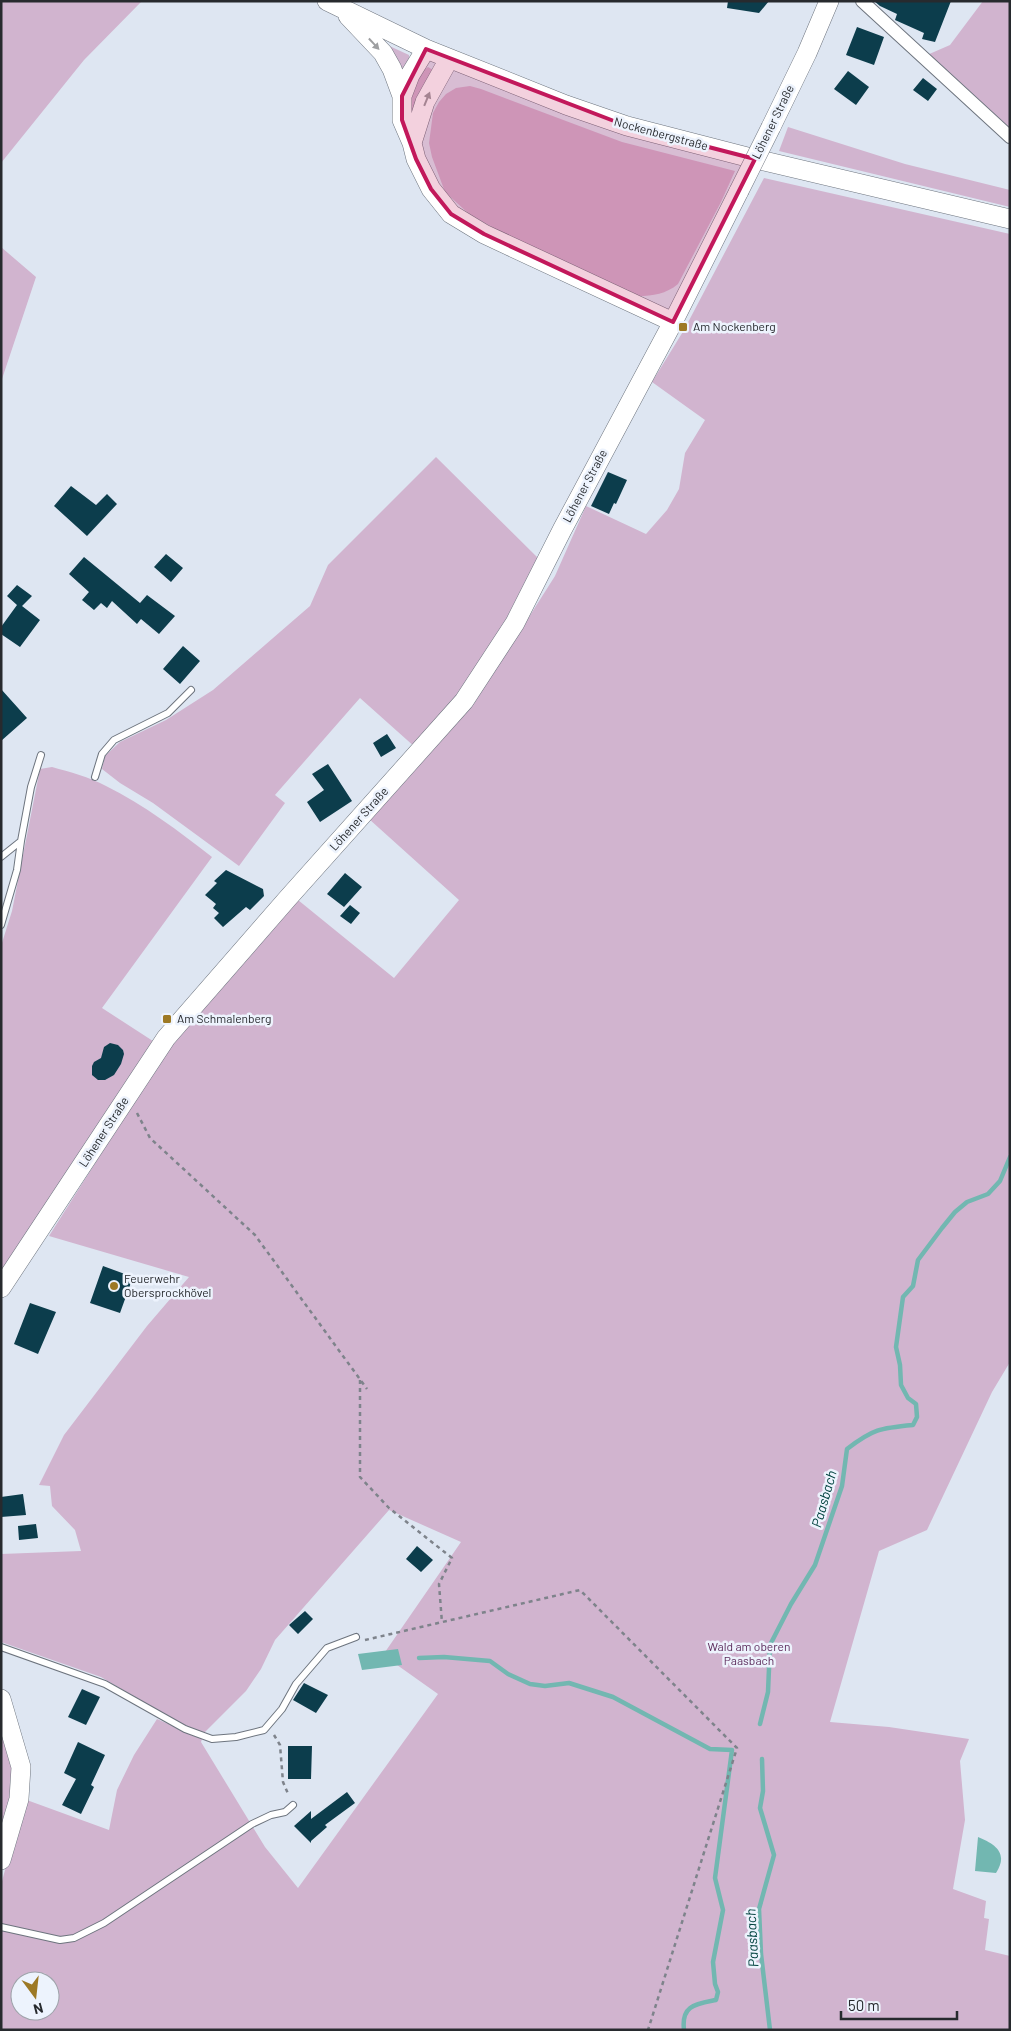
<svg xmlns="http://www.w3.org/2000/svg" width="1011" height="2031" font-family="Barlow,sans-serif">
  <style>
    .green { fill: #d1b4cf; fill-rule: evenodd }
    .water { fill: #72b7b1 }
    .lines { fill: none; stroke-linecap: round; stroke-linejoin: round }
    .stream { stroke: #72b7b1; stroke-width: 4.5 }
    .building { fill: #0c3d4c }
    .lane-casing { stroke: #6d747e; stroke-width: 8 }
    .street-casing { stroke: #6d747e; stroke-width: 14 }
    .secondary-casing { stroke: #6d747e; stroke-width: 20 }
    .path { stroke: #7e838b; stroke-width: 2.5; stroke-dasharray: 4 4; stroke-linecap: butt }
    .lane { stroke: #fff; stroke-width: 6 }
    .street { stroke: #fff; stroke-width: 12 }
    .secondary { stroke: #fff; stroke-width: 19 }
    .secondary-bridge-casing { stroke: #6d747e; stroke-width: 20; stroke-linecap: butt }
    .secondary-bridge { stroke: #fff; stroke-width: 19 }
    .oneway { fill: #9e9fa1 }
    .marked { fill: #c2185b; fill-opacity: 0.2; stroke: #c2185b; stroke-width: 4; stroke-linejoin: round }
    .poi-dot { fill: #9d7925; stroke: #edf3fd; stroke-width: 2 }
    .labels { text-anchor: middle; stroke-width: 5; stroke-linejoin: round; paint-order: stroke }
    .street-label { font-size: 12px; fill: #272a2e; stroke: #edf3fd }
    .poi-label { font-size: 12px; fill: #272a2e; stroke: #edf3fd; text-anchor: start }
    .park-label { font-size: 12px; fill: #5c2b5b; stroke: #edf3fd }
    .water-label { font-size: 14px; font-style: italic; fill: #00423e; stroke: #edf3fd }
  </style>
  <rect width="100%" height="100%" fill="#dee6f2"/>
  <path class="green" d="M1,1h141l-58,59 -83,103z
    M983,1h27v131l-83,-77 23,-10z
    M385,44l24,11v4l-5,13z
    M428,67l5,3 -24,51c2,-18 2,-43 19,-54z
    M470,86l11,3 141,53 113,29 -14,31 -43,82c-12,10 -25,12 -40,12l-139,-65 -30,-17 -24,-22 -13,-35 -3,-14 4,-30 6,-11 7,-8 10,-6z
    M788,127l117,37 105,26v17l-231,-56z
    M764,178l246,56v1128l-18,30 -65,138 -48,21 -49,171 59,5 80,12 -9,22 5,59 -12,69 33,12 -2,17 5,1 -4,31 25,6v74h-1009v-145l23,-86 85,31 8,-40 17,-35 23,-36 45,20 -1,3 64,105 33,41 140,-194 -55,-39 78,-113 -72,-32 -114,130 -14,29 -15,22 -42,42 -16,-5 -87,-51 -100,-35v-88l80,-3 -6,-21 -23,-24 -2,-20 -11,-1 25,-50 83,-109 42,-49 -140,-41 118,-186 131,-150 96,78 65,-78 -90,-81 101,-112 19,-27 66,-104 31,-70 60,28 21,-24 12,-21 6,-36 20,-33 -53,-38 32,-52zM20,1981h30v30h-30z
    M1,247l35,30 -35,105z
    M436,457l103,102 -32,61 -48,77 -43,51 -56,-50 -85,97 10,8 -46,63 -86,-63 -33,-20 -18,-14 3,-13 15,-14 46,-22 47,-30 97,-84 18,-41z
    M52,767c18,5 37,10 54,19 37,18 74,46 106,71l-110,151 54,35 -155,233v-330l11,-35 28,-142z
    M1,1727l12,37v33l-12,38z"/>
  <path class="water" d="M398,1649l4,16 -40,5 -4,-16z
    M978,1837c17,7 31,16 18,36l-21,-2z"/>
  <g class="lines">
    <path class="stream" d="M419,1658l25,-1 46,4 18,13 22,10 15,2 24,-3 44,14 97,52 22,1 -17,128 8,32 -10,52 2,22 3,8 -2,8c-20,4 -35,5 -32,30
      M760,1724l8,-32 2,-47 21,-41 24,-39 27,-79 5,-37c26,-20 33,-21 66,-24l4,-8 -1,-13 -8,-6 -7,-13 -1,-20 -4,-18 7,-50 10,-11 5,-26 24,-32 13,-16 12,-10 21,-8 12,-13 10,-24
      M762,1759l1,32 -3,17 14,47 -15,54 2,45 9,76"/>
  </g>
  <path class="building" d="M728,1h41l-10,12 -32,-5z
    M874,1h77l-16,41 -13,-3 2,-6 -29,-13 2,-6 -17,-8z
    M857,27l27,10 -10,28 -28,-10z
    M848,71l21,16 -13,18 -22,-16z
    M923,78l14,11 -9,12 -15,-11z
    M608,472l19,8 -11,24 -2,-1 -5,11 -18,-8z
    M71,486l25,19 11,-11 10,10 -30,32 -33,-30z
    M166,554l17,14 -12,14 -17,-15z
    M84,557l56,46 7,-8 28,21 -16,18 -18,-15 -4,5 -25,-23 -5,7 -6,-5 -7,7 -12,-10 7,-8 -20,-18z
    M17,585l15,11 -10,10 18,14 -20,27 -19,-13v-7l16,-22 -10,-9z
    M183,646l17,15 -20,23 -17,-15z
    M1,689l26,29 -26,23z
    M387,734l9,14 -15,9 -8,-14z
    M328,764l24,37 -32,21 -13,-20 17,-12 -12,-16z
    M226,870l37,19 1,7 -14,14 -4,-3 -23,20 -9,-9 5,-5 -6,-5 3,-4 -11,-9 12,-12 -3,-2z
    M345,873l17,14 -18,20 -17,-13z
    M350,905l10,8 -9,11 -11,-8z
    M110,1043l8,2 5,5 1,4 -3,10 -7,11 -9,5h-7l-6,-5v-9l2,-4 7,-4 3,-11z
    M103,1266l30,11 -13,36 -30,-10z
    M30,1303l26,9 -18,42 -24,-10z
    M23,1494l3,21 -25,2v-20z
    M36,1524l2,14 -19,2 -1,-14z
    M417,1546l16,14 -12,12 -15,-13z
    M305,1611l8,8 -15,15 -9,-9z
    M304,1683l24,12 -12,18 -23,-13z
    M82,1689l18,8 -14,28 -18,-8z
    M78,1742l27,13 -14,30 3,2 -13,27 -19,-9 14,-26 -12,-6z
    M288,1746h24l-1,33h-23z
    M347,1792l8,11 -30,22 2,2 -16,14v2l-17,-17 17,-15v8z"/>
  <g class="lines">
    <g class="lane-casing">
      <path id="lane" d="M95,777l7,-23 12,-14 54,-27 23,-23
        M1,857l20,-16 10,-54 10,-32
        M1,925l16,-55 4,-29
        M1,1647l104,37 80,45 27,10 24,-2 28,-7 18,-21 14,-25 31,-36 29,-11
        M1,1927l59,13 14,-2 30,-15 148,-99 19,-9 14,-3 8,-7"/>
    </g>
    <g class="street-casing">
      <path id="street" d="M862,1l148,136"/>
    </g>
    <g class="secondary-casing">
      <path id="secondary" d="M327,1l99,48 140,56 61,21 124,32 259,61
        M348,16l35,37 9,16 10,27v24l10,23 4,16 15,30 20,25 33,20 189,88
        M402,96l8,-21 16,-26
        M771,127l36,-74 22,-52
        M412,143l13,-41 24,-43
        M1,1288l165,-250 122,-140 176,-197 51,-78 47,-93 111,-208 66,-131
        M1,1699l20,68 -2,32 -18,61"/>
    </g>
    <path class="path" d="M137,1113l13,25 105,97 112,154
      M360,1380v97l29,31 63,50 -13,26 3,39
      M365,1640l215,-50 157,158 -89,282
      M274,1735l6,10 3,37 6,14"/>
    <use href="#lane" class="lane"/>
    <use href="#street" class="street"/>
    <use href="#secondary" class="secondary"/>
    <g class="secondary-bridge-casing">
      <path id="secondary-bridge" d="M739,191l32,-64"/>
    </g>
    <use href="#secondary-bridge" class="secondary-bridge"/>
  </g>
  <defs><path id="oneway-solid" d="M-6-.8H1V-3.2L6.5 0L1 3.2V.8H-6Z" transform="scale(1.25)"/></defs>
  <g class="oneway">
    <use href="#oneway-solid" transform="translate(374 44) rotate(47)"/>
    <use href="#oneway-solid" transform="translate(427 99) rotate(-68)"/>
  </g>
  <path class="marked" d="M426,49l201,77 128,33 -82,163 -189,-88 -33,-20 -20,-25 -15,-30 -14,-39v-24z"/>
  <g class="poi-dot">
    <rect x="678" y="322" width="10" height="10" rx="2.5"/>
    <rect x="162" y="1014" width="10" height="10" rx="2.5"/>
    <circle cx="114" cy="1286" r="5"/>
  </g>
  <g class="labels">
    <g class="street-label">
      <text transform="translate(773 122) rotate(-64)" y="4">Löhener Straße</text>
      <text transform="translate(661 134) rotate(15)" y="4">Nockenbergstraße</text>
      <text transform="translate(585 486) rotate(-62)" y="4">Löhener Straße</text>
      <text transform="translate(359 819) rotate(-48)" y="4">Löhener Straße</text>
      <text transform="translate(104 1132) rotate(-57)" y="4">Löhener Straße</text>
    </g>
    <g class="poi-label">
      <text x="693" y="331">Am Nockenberg</text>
      <text x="177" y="1023">Am Schmalenberg</text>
      <text x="124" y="1283">Feuerwehr<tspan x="124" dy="14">Obersprockhövel</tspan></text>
    </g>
    <g class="park-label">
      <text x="749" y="1651">Wald am oberen<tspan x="749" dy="14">Paasbach</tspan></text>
    </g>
    <g class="water-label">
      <text transform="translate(824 1499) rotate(-74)" y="5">Paasbach</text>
      <text transform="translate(752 1938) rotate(-93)" y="5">Paasbach</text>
    </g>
  </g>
  <rect width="1011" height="2031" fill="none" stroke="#272a2e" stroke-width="5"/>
  <g transform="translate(35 1996) rotate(165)"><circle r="24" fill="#edf3fd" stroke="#9ea3aa"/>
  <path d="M0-4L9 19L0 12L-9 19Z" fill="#9d7925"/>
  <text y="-8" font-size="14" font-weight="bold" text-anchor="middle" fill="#272a2e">N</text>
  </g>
  <path d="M841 2011v8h116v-8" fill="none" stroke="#272a2e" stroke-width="2.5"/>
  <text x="848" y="2011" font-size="15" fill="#272a2e" stroke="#edf3fd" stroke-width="4" paint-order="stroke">50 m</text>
</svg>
